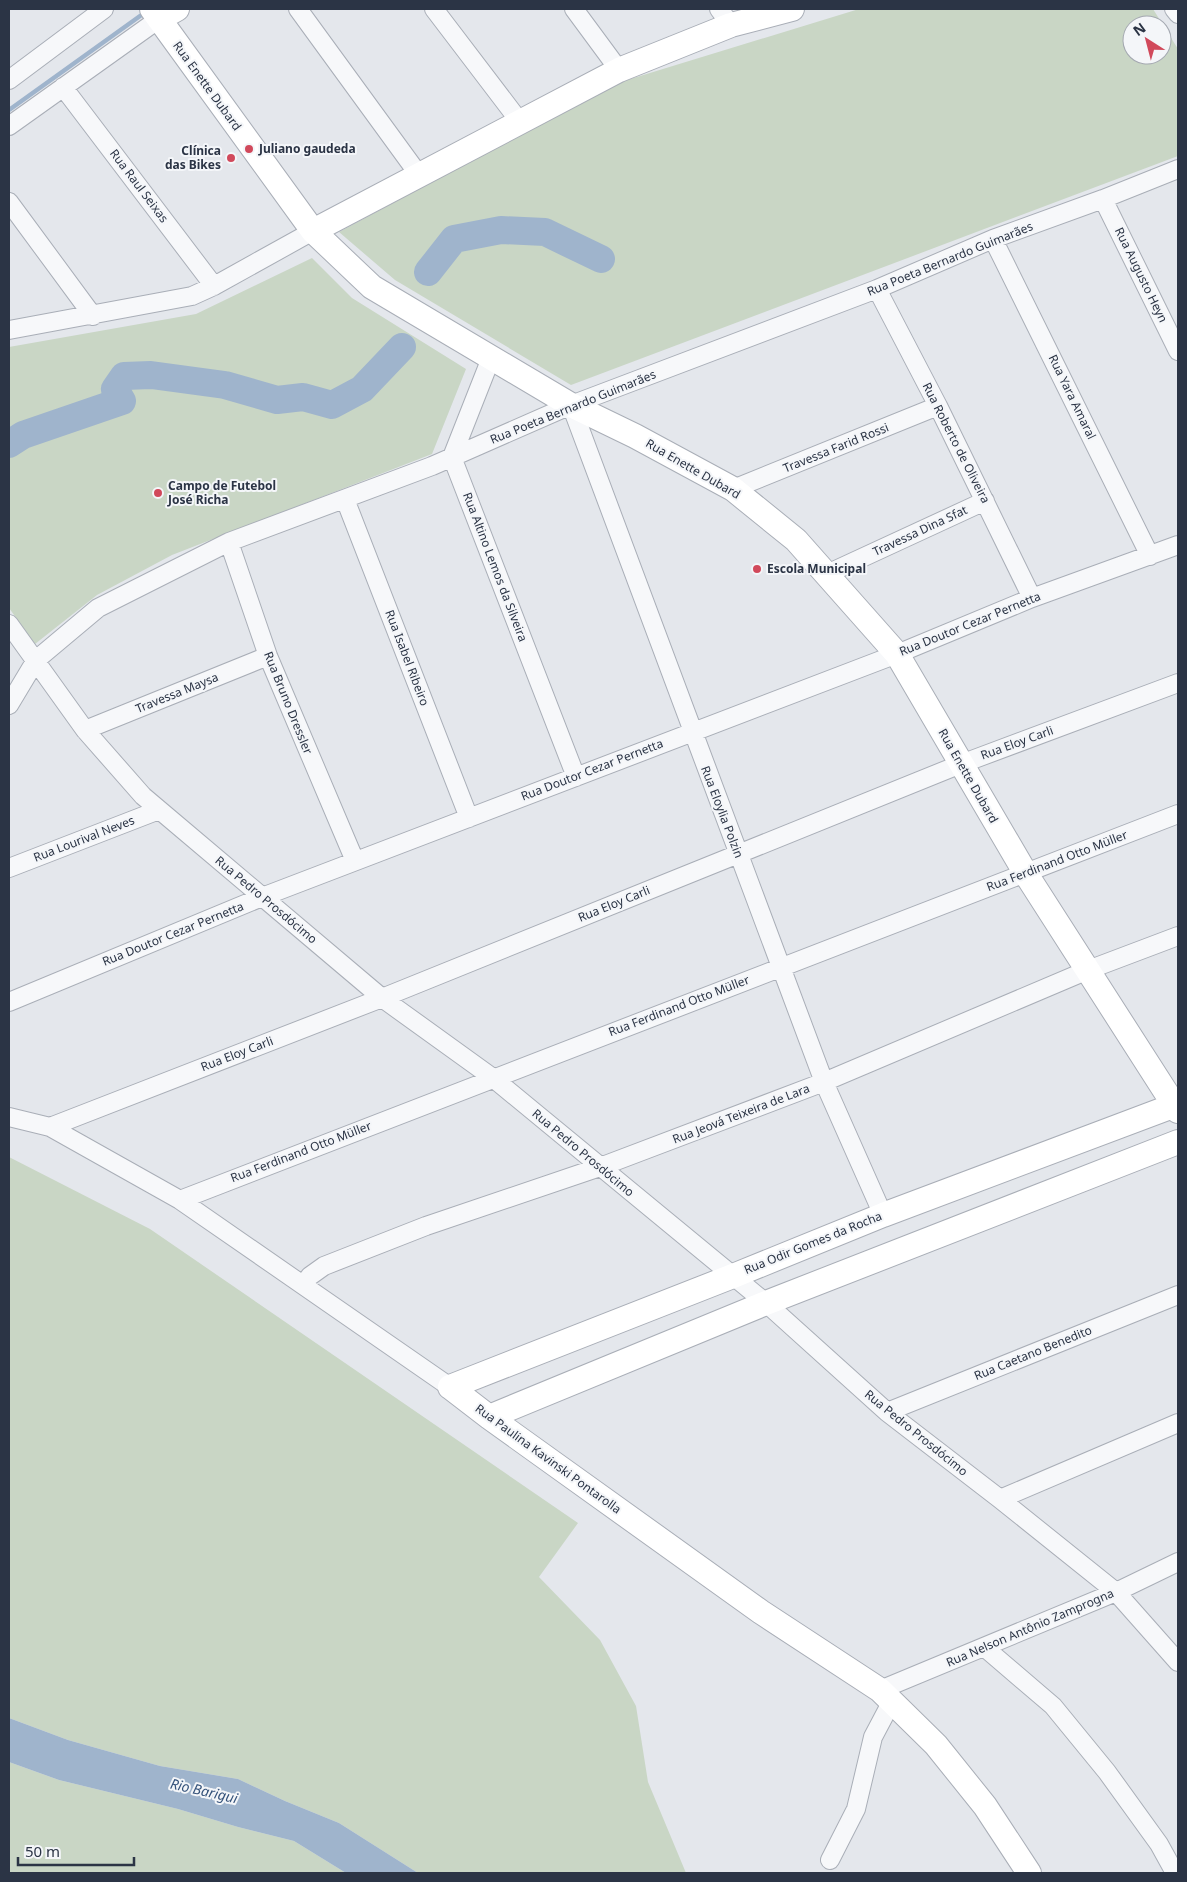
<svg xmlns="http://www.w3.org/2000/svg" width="1187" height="1882" font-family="'Noto Sans',sans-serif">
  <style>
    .green { fill: #c9d6c5; fill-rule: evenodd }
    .water { fill: #9fb4cc }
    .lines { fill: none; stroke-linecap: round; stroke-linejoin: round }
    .stream { stroke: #9fb4cc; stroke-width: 4.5 }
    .river { stroke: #9fb4cc; stroke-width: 28 }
    .street-casing { stroke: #a9aeb7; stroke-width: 20 }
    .secondary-casing { stroke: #a9aeb7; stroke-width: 26 }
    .street { stroke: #f7f8fa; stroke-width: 18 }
    .secondary { stroke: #fff; stroke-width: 24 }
    .poi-dot { fill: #d1495b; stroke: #f4f6f9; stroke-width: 2 }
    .labels { text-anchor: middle; stroke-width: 4; stroke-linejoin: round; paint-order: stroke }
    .street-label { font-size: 12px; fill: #2b3445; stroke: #f4f6f9 }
    .poi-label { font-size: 12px; font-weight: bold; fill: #2b3445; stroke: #f4f6f9; text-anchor: start }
    .water-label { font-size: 14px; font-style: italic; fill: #34527a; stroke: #f4f6f9 }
  </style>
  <rect width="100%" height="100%" fill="#e4e7ec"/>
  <path class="green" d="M859,9h294l25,40v107l-607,229 -176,-105 -56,-48 275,-148zM1132,25h30v30h-30z
    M312,258l40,40 114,71 -34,85 -260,101 -75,40 -62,49 -26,-36v-261l187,-33z
    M9,1157l141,72 428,294 -39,54 61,63 36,66 12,76 38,91h-268l-79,-50 -54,-22 -47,-22 -78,-13 -92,-26 -59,-22z
    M9,1762l50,18 119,29 60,18 56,14 52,32h-337z"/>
  <path class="water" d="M9,1718l59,22 92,26 78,13 47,22 54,22 79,50h-72l-52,-32 -56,-14 -60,-18 -119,-29 -50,-18z"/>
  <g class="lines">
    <path class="stream" d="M9,110l138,-99"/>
    <path class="river" d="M428,272l26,-33 47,-9 44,2 56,27
      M9,444l14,-9 99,-34 -7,-12 9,-13 27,-1 74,10 52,15 26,-3 29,8 30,-16 40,-42"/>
    <g class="street-casing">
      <path id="street" d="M298,9l121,166
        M434,9l86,113
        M574,9l45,61
        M719,9l12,16
        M1174,9l4,5
        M9,80l95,-71
        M63,87l151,199
        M9,126l150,-107
        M1103,199l75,152
        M9,202l84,114
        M993,239l157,317
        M877,289l61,117 94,192
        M9,330l183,-34 22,-10 99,-55
        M491,358l-39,99 124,320
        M571,405l253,677 59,133
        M733,489l205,-83
        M345,499l124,319
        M229,542l39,114 87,205
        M827,574l158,-73
        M9,624l76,106 58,66 239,202 111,80 273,225 121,109 113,87 116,93 62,70
        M9,705l27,-45 62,-52 131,-66 203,-76 139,-61 306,-116 116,-50 110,-40 75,-30
        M85,730l183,-74
        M9,868l150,-58
        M9,1002l253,-105 635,-243 135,-56 146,-53
        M9,1117l41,10 130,73 270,187
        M50,1127l332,-129 579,-234 217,-81
        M180,1200l998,-386
        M303,1285l7,-9 14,-10 102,-40 174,-59 224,-85 264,-112 90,-34
        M887,1412l291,-117
        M1000,1499l178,-76
        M984,1647l69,59 54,66 52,72 16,29
        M880,1690l236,-98 62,-30
        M830,1860l26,-51 17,-72 19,-36"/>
    </g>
    <g class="secondary-casing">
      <path id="secondary" d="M152,9l161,222 59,56 199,118 64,31 98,53 63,51 101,114 129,220 152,237
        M159,19l18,-10
        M313,231l306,-161 112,-45 61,-16
        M450,1387l283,-111 150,-61 295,-111
        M450,1387l39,30 272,195 119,78 56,55 49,61 44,67
        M489,1417l277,-114 412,-161"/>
    </g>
    <use href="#street" class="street"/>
    <use href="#secondary" class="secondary"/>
  </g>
  <g class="poi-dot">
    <circle cx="249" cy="149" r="5"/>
    <circle cx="231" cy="158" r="5"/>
    <circle cx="158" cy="493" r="5"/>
    <circle cx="757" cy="569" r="5"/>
  </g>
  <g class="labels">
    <g class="street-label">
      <text transform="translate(207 86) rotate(54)" y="4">Rua Enette Dubard</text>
      <text transform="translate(139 186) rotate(53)" y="4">Rua Raul Seixas</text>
      <text transform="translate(950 259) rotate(-22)" y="4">Rua Poeta Bernardo Guimarães</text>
      <text transform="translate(1141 275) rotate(64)" y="4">Rua Augusto Heyn</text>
      <text transform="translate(1072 397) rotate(64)" y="4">Rua Yara Amaral</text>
      <text transform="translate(573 407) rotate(-22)" y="4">Rua Poeta Bernardo Guimarães</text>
      <text transform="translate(956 443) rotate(63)" y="4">Rua Roberto de Oliveira</text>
      <text transform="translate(836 448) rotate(-22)" y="4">Travessa Farid Rossi</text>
      <text transform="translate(693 469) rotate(30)" y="4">Rua Enette Dubard</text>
      <text transform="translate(920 531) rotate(-25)" y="4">Travessa Dina Sfat</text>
      <text transform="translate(495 567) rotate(69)" y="4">Rua Altino Lemos da Silveira</text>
      <text transform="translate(970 624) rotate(-22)" y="4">Rua Doutor Cezar Pernetta</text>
      <text transform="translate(407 658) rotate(69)" y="4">Rua Isabel Ribeiro</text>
      <text transform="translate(177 693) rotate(-22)" y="4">Travessa Maysa</text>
      <text transform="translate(288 703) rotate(68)" y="4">Rua Bruno Dressler</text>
      <text transform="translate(1017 743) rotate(-20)" y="4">Rua Eloy Carli</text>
      <text transform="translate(592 770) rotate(-21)" y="4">Rua Doutor Cezar Pernetta</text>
      <text transform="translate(968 776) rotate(60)" y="4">Rua Enette Dubard</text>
      <text transform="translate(722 812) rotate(69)" y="4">Rua Eloylia Polzin</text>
      <text transform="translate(84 839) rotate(-21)" y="4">Rua Lourival Neves</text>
      <text transform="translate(1057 861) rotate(-21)" y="4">Rua Ferdinand Otto Müller</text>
      <text transform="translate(266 900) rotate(40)" y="4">Rua Pedro Prosdócimo</text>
      <text transform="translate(614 904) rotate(-22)" y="4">Rua Eloy Carli</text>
      <text transform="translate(173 934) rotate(-22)" y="4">Rua Doutor Cezar Pernetta</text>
      <text transform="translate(679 1006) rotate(-21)" y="4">Rua Ferdinand Otto Müller</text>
      <text transform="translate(237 1054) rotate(-21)" y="4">Rua Eloy Carli</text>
      <text transform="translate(741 1114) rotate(-21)" y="4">Rua Jeová Teixeira de Lara</text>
      <text transform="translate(301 1152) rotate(-21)" y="4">Rua Ferdinand Otto Müller</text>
      <text transform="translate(583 1153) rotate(40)" y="4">Rua Pedro Prosdócimo</text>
      <text transform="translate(813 1243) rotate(-22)" y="4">Rua Odir Gomes da Rocha</text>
      <text transform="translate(1033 1353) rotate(-22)" y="4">Rua Caetano Benedito</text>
      <text transform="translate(916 1433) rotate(39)" y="4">Rua Pedro Prosdócimo</text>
      <text transform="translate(548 1459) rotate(36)" y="4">Rua Paulina Kavinski Pontarolla</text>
      <text transform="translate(1030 1628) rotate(-23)" y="4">Rua Nelson Antônio Zamprogna</text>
    </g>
    <g class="poi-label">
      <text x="259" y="153">Juliano gaudeda</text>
      <text x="221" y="155" text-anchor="end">Clínica<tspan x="221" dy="14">das Bikes</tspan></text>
      <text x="168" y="490">Campo de Futebol<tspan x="168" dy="14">José Richa</tspan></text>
      <text x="767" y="573">Escola Municipal</text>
    </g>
    <g class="water-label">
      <text transform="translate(204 1791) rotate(13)" y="5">Rio Barigui</text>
    </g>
  </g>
  <rect width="1187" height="1882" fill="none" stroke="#2b3445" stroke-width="20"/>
  <g transform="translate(1147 40) rotate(324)"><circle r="24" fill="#f4f6f9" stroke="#a4a8b1"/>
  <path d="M0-4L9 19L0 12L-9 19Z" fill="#d1495b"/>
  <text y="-8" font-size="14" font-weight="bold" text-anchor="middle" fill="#2b3445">N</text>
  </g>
  <path d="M18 1857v8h116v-8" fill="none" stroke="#2b3445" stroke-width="2.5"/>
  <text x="25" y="1857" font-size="15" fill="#2b3445" stroke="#f4f6f9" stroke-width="4" paint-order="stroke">50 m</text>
</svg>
